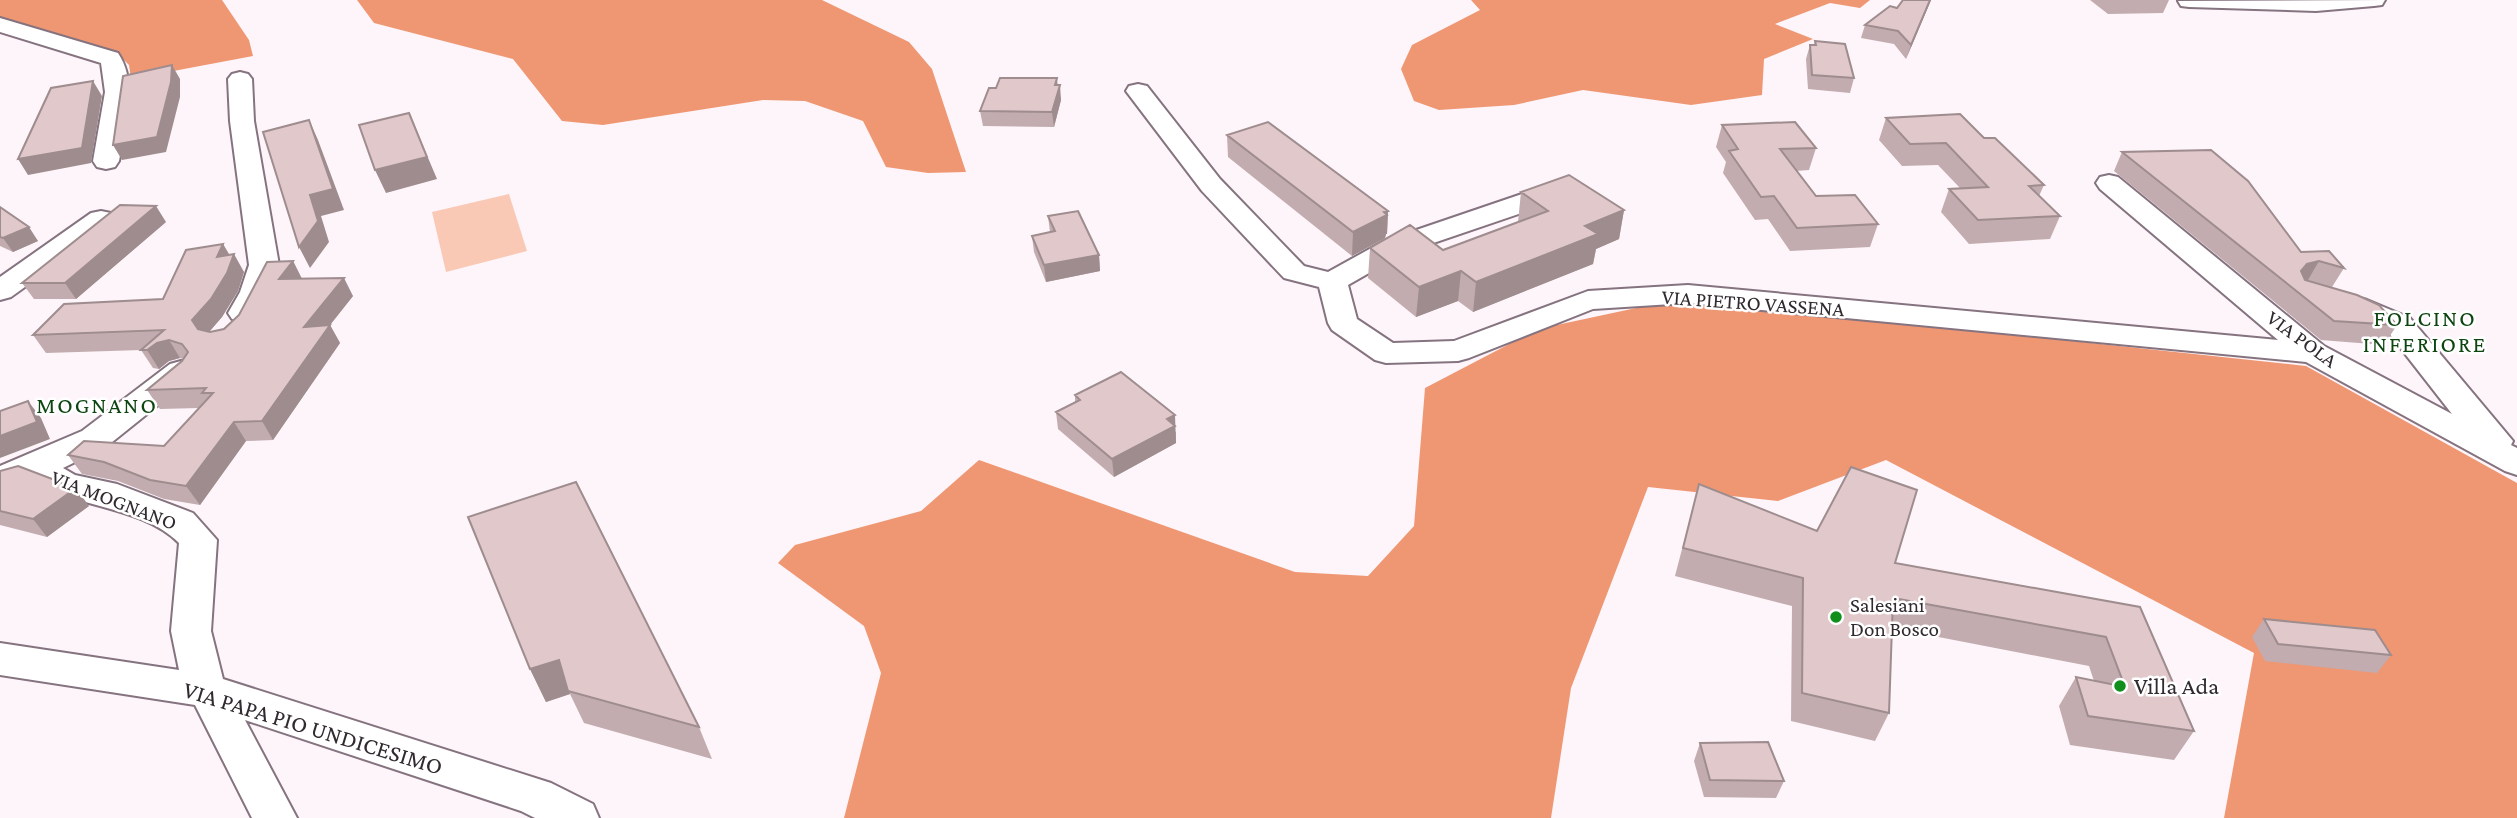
<svg xmlns="http://www.w3.org/2000/svg" width="2517" height="818" font-family="'Crimson Pro',serif">
  <style>
    .green { fill: #fac9b5 }
    .forest { fill: #ef9773 }
    .lines { fill: none; stroke-linecap: round; stroke-linejoin: round }
    .minor-casing { stroke: #85737f; stroke-width: 4 }
    .minor { fill: #fff; fill-rule: evenodd }
    .wall { fill: #c2acaf }
    .shaded-wall { fill: #9e8c8e }
    .building { fill: #e1c8cb; stroke: #9e8c8e; stroke-width: 2 }
    .poi-dot { fill: #108f1d; stroke: #fff; stroke-width: 2.5 }
    .labels { text-anchor: middle; stroke-width: 5; stroke-linejoin: round; paint-order: stroke }
    .street-label { font-size: 21px; fill: #312a2f; stroke: #fff }
    .poi-label { font-size: 21px; fill: #312a2f; stroke: #fff; text-anchor: start }
    .neighbourhood-label { font-size: 23px; letter-spacing: 2px; fill: #0d4510; stroke: #fff }
    .near-poi-label { font-size: 24px; fill: #312a2f; stroke: #fff; text-anchor: start }
    .near-street-label { font-size: 24px; fill: #312a2f; stroke: #fff }
  </style>
  <rect width="100%" height="100%" fill="#fdf5fa"/>
  <path class="green" d="M509,194l18,57 -81,21 -14,-60z"/>
  <path class="forest" d="M0,0h222l27,40 4,16 -122,23 -2,-14 -12,-12 -117,-31z
    M357,0h465l87,42 23,27 34,103 -38,1 -42,-6 -23,-46 -58,-20 -42,-1 -160,25 -41,-4 -49,-62 -139,-36z
    M1471,0h399l-10,8 -30,-5 -55,21 38,15 -49,20 -2,36 -71,10 -108,-15 -69,15 -75,5 -25,-9 -13,-32 11,-24 68,-35z
    M1678,299l628,67 211,117v335h-293l30,-165 -368,-193 -108,41 -130,-14 -77,201 -20,130h-707l37,-145 -17,-47 -86,-63 17,-18 126,-34 58,-51 316,112 73,4 46,-50 11,-138 113,-59z"/>
  <g class="lines">
    <g class="minor-casing">
      <path id="minor" d="M2385,0l-3,5 -8,1 -58,5 -127,-4 -8,-1 -3,-5z
        M0,18l118,35c21,31 7,74 1,108l-4,6 -9,2 -9,-2 -4,-6 12,-69 -4,-29 -101,-31z
        M240,72l8,2 4,5 2,42 25,144 -9,27 -16,27 -11,3 -11,-3 -4,-6 12,-21 9,-27 -19,-144 -2,-42 4,-5z
        M1138,84l9,2 73,93 84,87 24,6 56,-31 138,-47 10,-2 10,2 4,6 -4,6 -138,47 -56,32 9,34 36,24 61,-2 134,-50 100,-6 590,55 -178,-151 -4,-6 4,-6 9,-2 9,2 206,169 128,68 -64,-82 -43,-20 -4,-6 4,-6 11,-3 11,3 43,18 103,123 -2,4 6,3v27l-12,-4 -199,-109 -618,-59 -95,6 -124,49 -11,3 -72,2 -11,-3 -43,-30 -4,-7 -9,-36 -35,-9 -82,-87 -76,-100 3,-5z
        M101,211l10,2 4,6 -4,6 -100,72 -11,3v-23l91,-64z
        M181,361l11,3 5,7 -5,7 -86,69 -43,21 12,7 42,9 76,29 24,27 -6,91 12,48 328,104 42,21 6,14h-64l-14,-7 -276,-91 52,98h-45l-57,-113 -195,-30v-32l179,27 -8,-39 8,-88c-37,-37 -103,-35 -147,-62l-32,10v-25l82,-35 88,-67z"/>
    </g>
    <use href="#minor" class="minor"/>
  </g>
  <path class="wall" d="M1931,0l-25,59 -12,-15 -33,-6 4,-13 32,-17z
    M2090,0h79l-6,13 -55,1z
    M1815,41l39,37 -4,15 -42,-4 -2,-30 4,-14h4z
    M1057,85l4,15 -7,27 -71,-1 -3,-15z
    M1886,118l98,20 60,47 -5,11 21,20 -10,23 -81,5 -28,-32 8,-23 11,-1 -22,-23 -36,1 -23,-26z
    M1722,125l94,23 -7,22 -13,1 20,25 62,28 -8,23 -80,4 -22,-32 -13,1 -32,-47 3,-11 -10,-15z
    M1227,135l161,76 -1,23h-1l-1,4 -33,18 -124,-99z
    M2122,152l179,100 43,16 -12,19 65,38 -13,20 -63,-5 -207,-169z
    M1521,192l103,18 -5,29 -23,10 -3,15 -120,48 -15,-11 -42,16 -48,-39 2,-30 73,2 75,-28z
    M0,207l38,34 -25,11 -13,-6z
    M1048,216l51,39 1,16 -54,11 -12,-30 -2,-16 18,-4z
    M166,222l-90,77h-42l-12,-16z
    M223,244l6,11 15,17 -6,19 -16,26 -13,15 15,-3 69,-68 9,18 51,17 -23,29 10,18 -67,97 -27,1 -46,64 -36,-6 -46,-18 -36,-7 -14,-19 96,-9 35,-38 -39,1 -13,-19 36,-31 -3,-1 -11,3 -10,8 -6,-1 -12,-18 -95,3 -13,-18 130,-36z
    M1075,395l101,37v11l-62,34 -56,-48 -2,-17 19,-10z
    M0,471l89,35 -42,31 -47,-12z
    M1699,484l196,79 245,44 54,124 -20,29 -104,-15 -11,-39 17,-29 18,4 -5,-15 -197,-38 -3,85 -14,28 -84,-20 1,-115 -117,-30z
    M2264,619l127,36 -14,18 -112,-12 -13,-24z
    M530,669l169,58 13,32 -128,-36 -14,-29 -24,8z
    M1700,743l84,38 -8,17 -72,-1 -10,-36z"/>
  <path class="shaded-wall" d="M1930,0h1l-25,59 5,-14z
    M172,65l8,14v18l-14,55 -44,8 -9,-15z
    M1057,78l1,13 2,-6 1,15 -7,27 -2,-15 3,-27z
    M93,81l9,15 -11,67 -63,12 -10,-16z
    M409,113l28,66 -51,14 -11,-23z
    M309,120l9,20 26,70 -23,6 8,26 -19,26 -11,-21 11,-52z
    M156,206l10,16 -90,77 -11,-16z
    M1624,210l-5,29 -23,10 -3,15 -120,48 3,-30 109,-56z
    M1388,211l-1,23h-1l-1,4 -33,18 1,-24 31,-20z
    M29,227l9,14 -25,11 -10,-14z
    M223,244l9,15 2,-5 10,18 -6,19 -16,26 -19,22 -11,-19z
    M1099,255l1,16 -54,11 -2,-17z
    M293,261l9,18h-23z
    M2319,261l-11,19 -13,3 6,-12 6,-7z
    M1461,271l-3,30 -42,16 3,-30z
    M344,278l9,18 -23,29 10,18 -67,97 -11,-19 42,-94z
    M169,340l11,18 -11,3 -10,8 -12,-19 10,-7z
    M28,401l13,17 9,21 -50,19v-22z
    M1175,415l1,28 -62,34 -2,-18 55,-40z
    M234,422l12,19 -46,64 -14,-19z
    M76,488l13,18 -42,31 -14,-18z
    M559,660l11,34 -24,8 -16,-33z"/>
  <path class="building" d="M1903,0h27l-19,45 -13,-14 -33,-6 25,-19 7,2z
    M1815,41l30,3 9,34 -42,-3 -2,-30h6z
    M172,65l-1,17 -14,55 -44,8 10,-69z
    M1000,78h57l-2,7h5l-8,27 -72,-1 9,-23h7z
    M93,81l-11,67 -64,11 33,-71z
    M409,113l18,44 -52,13 -16,-45z
    M1960,114l24,24h11l49,47 -15,1 31,30 -82,4 -29,-31 39,-2 -42,-44 -36,1 -24,-26z
    M309,120l24,69 -23,6 8,26 -19,26 -36,-115z
    M1268,122l120,89 -4,1 3,3 -34,17 -126,-97z
    M1795,122l21,26 -36,1 36,47 39,-1 23,29 -81,4 -23,-32 -13,1 -32,-46 9,-2 -16,-24z
    M2211,150l37,31 53,71 28,-1 15,17 -25,-7 -12,3 -6,7 4,9 52,15 22,10 18,20 -63,-4 -212,-169z
    M1569,175l55,35 -39,16 13,8 -122,48 -15,-11 -42,16 -49,-39 40,-23 33,25 105,-39 -27,-19z
    M120,205l36,1 -91,77h-43z
    M0,207l29,20 -26,11 -3,-1z
    M1078,211l21,44 -55,10 -12,-29 23,-5 -7,-15z
    M223,244l-6,13 17,-3 -7,19 -16,26 -19,21 6,9 12,3 14,-3 15,-14 28,-53 26,-1 -14,18 65,-1 -40,49 26,-2 -68,96 -28,1 -48,64 -36,-6 -46,-18 -36,-7 16,-14 80,5 49,-53h-11l4,-5 -59,2 35,-29 6,-9 -6,-8 -13,-4 -12,3 -10,7h-6l23,-20 -131,5 31,-31 99,-5 23,-49z
    M1121,372l54,43 -8,4 8,7 -63,33 -56,-47 24,-12 -5,-5z
    M28,401l9,21 -37,14v-25z
    M18,466l58,22 -43,31 -33,-8v-40z
    M1851,467l66,23 -22,73 245,44 54,124 -106,-15 -12,-39 49,10 -19,-50 -213,-39 -4,115 -87,-20 1,-115 -120,-30 16,-64 118,47z
    M576,482l123,245 -131,-36 -9,-31 -29,9 -62,-152z
    M2264,619l111,11 16,25 -113,-11z
    M1768,742l16,39 -74,-1 -10,-37z"/>
  <g class="poi-dot">
    <circle cx="1836" cy="617" r="7"/>
    <circle cx="2120" cy="686" r="7"/>
  </g>
  <g class="labels">
    <g class="street-label">
      <text transform="translate(1753 303) rotate(4)" y="7">VIA PIETRO VASSENA</text>
      <text transform="translate(2302 339) rotate(36)" y="7">VIA POLA</text>
      <text transform="translate(114 500) rotate(21)" y="7">VIA MOGNANO</text>
    </g>
    <g class="poi-label">
      <text x="1850" y="612">Salesiani<tspan x="1850" dy="24">Don Bosco</tspan></text>
    </g>
    <g class="neighbourhood-label">
      <text x="2425" y="326">FOLCINO<tspan x="2425" dy="26">INFERIORE</tspan></text>
      <text x="97" y="413">MOGNANO</text>
    </g>
    <g class="near-poi-label">
      <text x="2134" y="694">Villa Ada</text>
    </g>
    <g class="near-street-label">
      <text transform="translate(313 728) rotate(17)" y="8">VIA PAPA PIO UNDICESIMO</text>
    </g>
  </g>
</svg>
